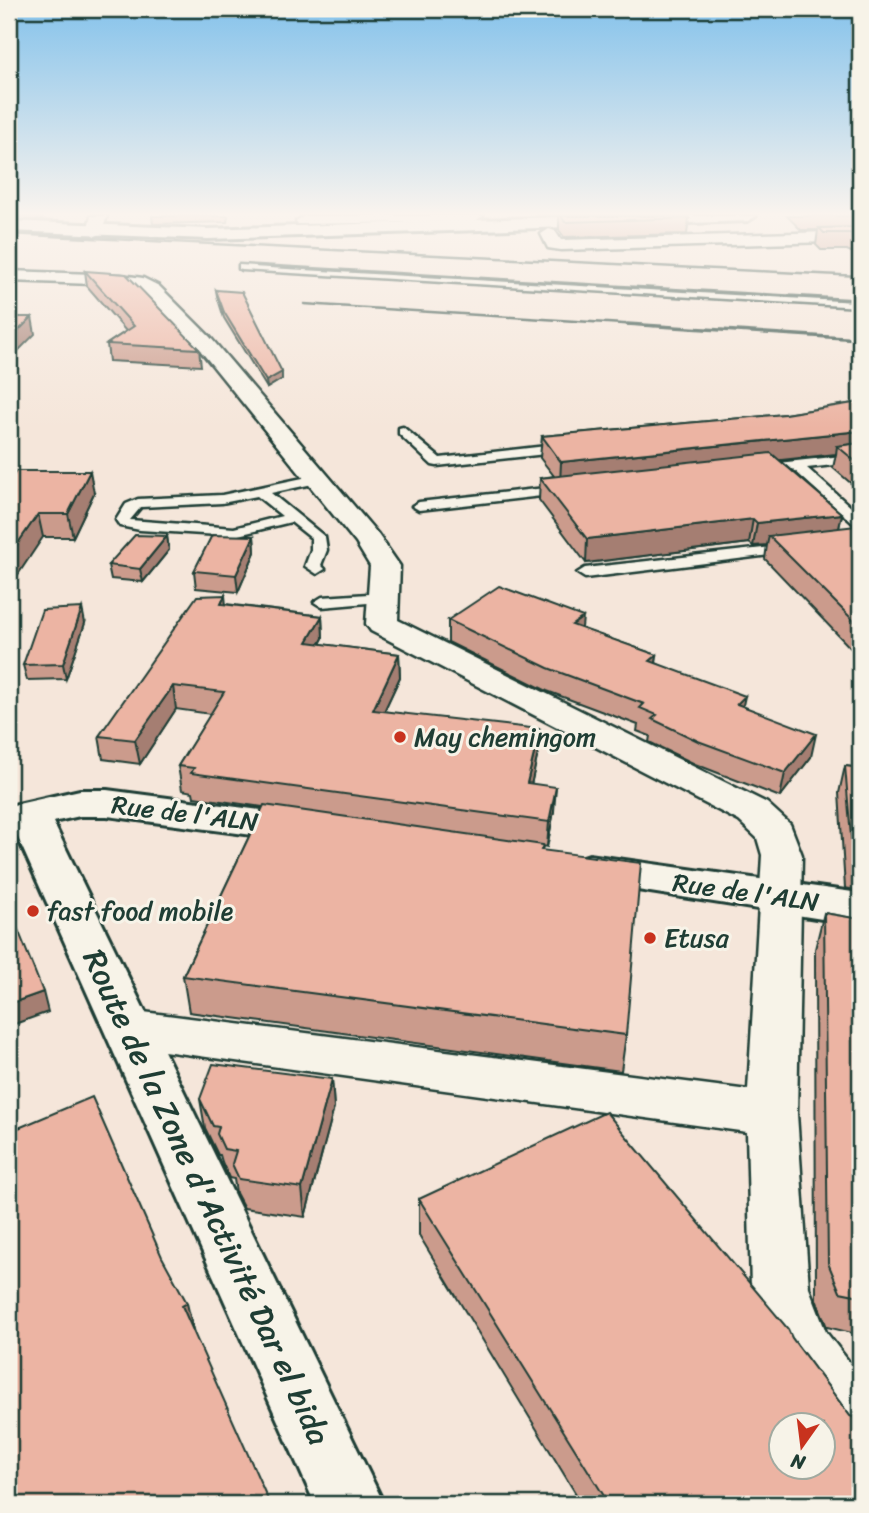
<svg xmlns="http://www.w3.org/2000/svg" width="869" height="1513" font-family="Sriracha,sans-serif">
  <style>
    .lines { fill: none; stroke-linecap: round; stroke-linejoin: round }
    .service-casing { stroke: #1f3d34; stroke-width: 5 }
    .minor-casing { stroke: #1f3d34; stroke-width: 5 }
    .tertiary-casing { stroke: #1f3d34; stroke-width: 6 }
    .service { fill: #f7f3e8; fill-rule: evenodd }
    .minor { fill: #f7f3e8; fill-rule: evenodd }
    .tertiary { fill: #f7f3e8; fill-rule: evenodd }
    .rail-far1 { stroke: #1f3d34; stroke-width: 2.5 }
    .rail { stroke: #1f3d34; stroke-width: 3.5 }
    .wall { fill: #cb9b8c; stroke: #1f3d34; stroke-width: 2 }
    .shaded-wall { fill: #a57e72; stroke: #1f3d34; stroke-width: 2 }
    .building { fill: #ecb4a3; stroke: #1f3d34; stroke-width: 2; fill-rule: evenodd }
    .poi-dot { fill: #c8321e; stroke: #f7f3e8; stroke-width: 2.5 }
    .labels { text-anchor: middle; stroke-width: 6; stroke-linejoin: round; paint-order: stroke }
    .poi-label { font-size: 26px; fill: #1f3d34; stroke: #f7f3e8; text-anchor: start }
    .street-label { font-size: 26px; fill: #1f3d34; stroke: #f7f3e8 }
    .near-street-label { font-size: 32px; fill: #1f3d34; stroke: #f7f3e8 }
  </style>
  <rect width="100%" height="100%" fill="#f5e6da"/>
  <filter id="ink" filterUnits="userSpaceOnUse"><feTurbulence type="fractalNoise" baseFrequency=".0143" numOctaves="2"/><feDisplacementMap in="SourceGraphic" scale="14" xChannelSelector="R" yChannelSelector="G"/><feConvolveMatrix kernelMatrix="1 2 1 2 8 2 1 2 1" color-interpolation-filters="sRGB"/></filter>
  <g filter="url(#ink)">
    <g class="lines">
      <g class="service-casing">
        <path id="service" d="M239,265l621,36v6l-618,-37 -3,-1z
          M403,427l37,31 124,-14 6,4 -6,4 -127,14 -5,-1 -33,-31v-6z
          M860,454v8l-53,6 53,47v11l-5,-1 -62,-56 -33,4 -7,-4 7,-4z
          M317,475l7,4 -2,3 -51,11 54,44 2,13 -6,15 4,4 -8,5 -12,-8 6,-16v-12l-20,-16 -57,14 -94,-6 -20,-4 -4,-6 10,-16 12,-5 84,-4zM257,496l25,20 -48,12 -104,-8 11,-13 81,-4z
          M563,486l7,4 -2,3 -149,17 -7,-4 7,-4z
          M790,545l7,4 -2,3 -210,26 -8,-5 8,-5z
          M384,593l6,2 2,3 -2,3 -68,6 -8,-5 8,-5z"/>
      </g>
      <g class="minor-casing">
        <path id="minor" d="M91,216h16l-6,18 -6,2 -8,-5z
          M304,216h179l-8,5 -177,3 -2,-3z
          M549,229l6,2 6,9 299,-9v10l-299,9 -13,-2 -7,-14z
          M9,271l112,4 22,3 16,8 51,51 167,196 23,33 -2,54 369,183 23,21 12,31 -5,259 12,174 17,44 34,44v82l-22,-9 -14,-23h-3l-39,-54 -31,-84 -4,-156 -619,-86 -17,-5 -7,-13 7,-13 17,-5 620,80 14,-235 -5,-17 -18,-17 -368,-190 -5,-7 4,-58 -14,-23 -160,-198 -51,-51 -13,-7 -11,-2 -112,-4z"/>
      </g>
      <g class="tertiary-casing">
        <path id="tertiary" d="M588,216h168l-8,5 -540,18 -199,-8v-10l199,8z
          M80,790h27l200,26 15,3 6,10 -6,10 -15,3 -200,-26h-27l-27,6 331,682h-69l-300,-673 -6,1v-26z
          M589,855l271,38v32l-286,-45 -7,-10 7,-10z"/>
      </g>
      <use href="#service" class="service"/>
      <use href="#minor" class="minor"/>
      <use href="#tertiary" class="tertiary"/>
      <path class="rail-far1" d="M9,234l851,42
        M257,266l603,35
        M304,304l351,22"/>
      <path class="rail" d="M627,324l233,15"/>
    </g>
    <path class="wall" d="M9,216h33v4l-33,-1z
      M152,216h76l-1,6 -74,2z
      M559,216h128l2,2 -2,16 -123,3 -5,-7z
      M787,216h73v36h-9l-4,-2h-26l-5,-5 2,-15h-17z
      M85,271l114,78 2,17 -92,-5 -2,-17 19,-13 -39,-45z
      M216,290l66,82v7l-15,9 -43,-70 -7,-22z
      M860,402v89l-27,-23 3,-14 -56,6 62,54 -3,14 21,2v128l-95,-99 2,-14 -14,1 -4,-3 -163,20 -47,-63 1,-22 14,-2 -14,-18 2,-22 243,-22z
      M9,483l85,10 -21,44h-30z
      M167,536l2,14 -26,32 -32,-3 -3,-14z
      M254,536l1,16 -17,40 -42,-4 -2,-17z
      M226,604l96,12 1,22 -3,6 79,10 1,23 -16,34 154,42 -7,31 23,27 -7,36 -4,-1 -1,5 84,184 -5,36 -432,-59 -6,-36 80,-169 -69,-10 -1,-5 -11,-2 -4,-24 33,-52 -35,-5 -36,55 -37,-5 -4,-23z
      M448,620l134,9 75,26 -1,8 87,43 68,51 -31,40 -85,-33 -46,-22 1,-6 -13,-5 1,-6 -91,-34 -99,-49z
      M85,623l-19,56 -39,1 -4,-15z
      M845,766l15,2v123l-15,-3 -6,-95z
      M824,913l36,6v416l-33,-8 -11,-28 -1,-350z
      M332,1079l2,29 -29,109 -61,-9 -8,-15 -2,-14 -5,-1 -7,-16 -2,-7h-2l-13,-27 -5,-29z
      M419,1199l373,139 58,78 10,88h-278l-163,-269z"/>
    <path class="shaded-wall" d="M32,317l3,17 -24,24 -2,-18z
      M282,372v7l-15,9 -1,-7z
      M860,431v18l-23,-3 -1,8 -276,30 1,-22z
      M90,471l4,22 -21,44 -5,-23z
      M38,514l5,23 -34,51v-32z
      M842,514l-5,23 -68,-1 -2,9 -14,1 4,-23z
      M753,519l-4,24 -163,20 1,-24z
      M167,536l2,14 -26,32 -3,-13z
      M254,536l1,16 -17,40 -2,-17z
      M225,595l2,22 -6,-13z
      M82,608l3,15 -19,56 -3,-15z
      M322,616l1,22 -15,27 -1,-23z
      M583,617l-2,22 -9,-14z
      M399,654l1,23 -26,56 -1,-23z
      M657,655l-3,22 -4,-16z
      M173,686l3,23 -36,55 -5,-24z
      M745,696l-5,23 -3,-15z
      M540,729l-2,24 -12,55 1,-25z
      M816,734l-5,23 -31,40 5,-24z
      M556,787l-2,24 -7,36 2,-25z
      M43,992l5,20 -39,14v-22z
      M332,1079l2,29 -29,109 -3,-29z
      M187,1303l8,35 -13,-32z"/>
    <path class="building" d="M561,216h126l2,2 -124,4z
      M860,227v8h-6l-4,-2h-26l-5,-5z
      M85,271l41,3 73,75 -92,-5 27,-18z
      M216,290l26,2 40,80 -16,9 -42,-69z
      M9,317h23l-23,23z
      M860,402v29l-299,31 -19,-26 243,-22z
      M860,443v22l-23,-19z
      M771,453l71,61 -85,9 -4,-4 -166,20 -47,-61z
      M16,471h74l-22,43h-30l-29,42v-73z
      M856,526l4,4v97l-91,-91z
      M135,535l32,1 -27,33 -32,-4z
      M212,535l42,1 -18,39 -42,-4z
      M499,586l84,31 -11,8 85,30 -7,6 95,35 -8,8 79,30 -31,39 -87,-32 -46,-22 5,-4 -17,-7 4,-4 -96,-36 -100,-48z
      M225,595l-4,9 101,12 -15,26 92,12 -26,56 167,19 -13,54 29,4 -7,35 -358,-49 3,-5 -16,-2 46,-74 -51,-6 -38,54 -36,-4 98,-140z
      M82,608l-19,56 -40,1 19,-55z
      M845,766l15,2v94l-7,-2z
      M264,805l279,40 -2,5 100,13 -15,172 -443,-59z
      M9,907l34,85 -34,12z
      M824,913l36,6v377l-20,-4 -12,-29z
      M213,1064l119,15 -30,109 -63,-9 -7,-15 4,-13 -12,-2 -7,-15 2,-7 -6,-1 -13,-27z
      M92,1097l70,160 25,46 -5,3 88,198h-261v-372z
      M606,1112l182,217 4,9 58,78 10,4v84h-251l-190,-305zM781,1425h42v42h-42z"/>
  </g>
  <linearGradient id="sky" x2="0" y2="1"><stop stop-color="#84c2eb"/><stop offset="0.5" stop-color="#faf4ee"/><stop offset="1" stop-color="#faf4ee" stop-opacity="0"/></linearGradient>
  <rect width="869" height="428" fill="url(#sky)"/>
  <g class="poi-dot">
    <circle cx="400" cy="737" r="7"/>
    <circle cx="33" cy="911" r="7"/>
    <circle cx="650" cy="938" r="7"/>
  </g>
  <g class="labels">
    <g class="poi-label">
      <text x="414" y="746">May chemingom</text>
      <text x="47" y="920">fast food mobile</text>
      <text x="664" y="947">Etusa</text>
    </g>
    <g class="street-label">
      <text transform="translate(185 813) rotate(7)" y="9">Rue de l'ALN</text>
      <text transform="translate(746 892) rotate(8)" y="9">Rue de l'ALN</text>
    </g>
    <g class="near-street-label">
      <text transform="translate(207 1197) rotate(65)" y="11">Route de la Zone d'Activité Dar el bida</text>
    </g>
  </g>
  <rect width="869" height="1513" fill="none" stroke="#f7f3e8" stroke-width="35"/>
  <rect x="18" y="18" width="834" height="1478" fill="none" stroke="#1f3d34" stroke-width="2.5" filter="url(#ink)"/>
  <g transform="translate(802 1446) rotate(194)"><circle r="33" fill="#f7f3e8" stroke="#a1aaa0" stroke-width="2"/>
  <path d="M0-5L12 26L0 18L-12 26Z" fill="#c8321e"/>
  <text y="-10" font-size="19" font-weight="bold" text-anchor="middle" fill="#1f3d34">N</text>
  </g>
</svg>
